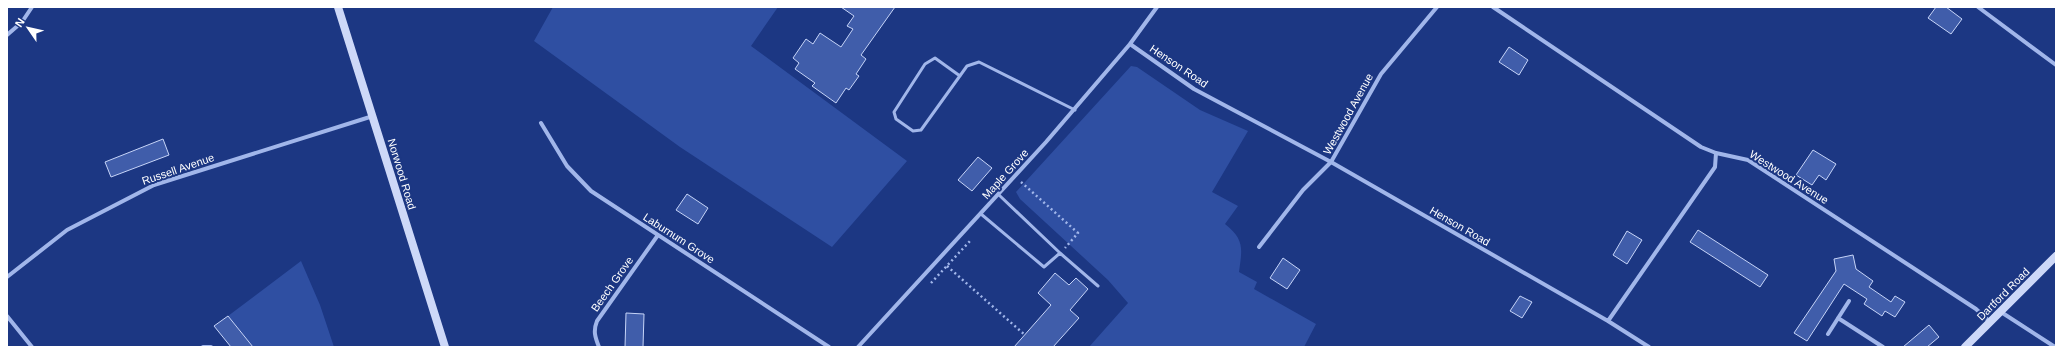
<svg xmlns="http://www.w3.org/2000/svg" width="2063" height="354" font-family="Helvetica,sans-serif">
  <style>
    .green { fill: #2f4fa2 }
    .building { fill: #405daa; stroke: #c6d4f8 }
    .lines { fill: none; stroke-linecap: round; stroke-linejoin: round }
    .path { stroke: #a1b6ea; stroke-width: 2.5; stroke-dasharray: 2 3; stroke-linecap: butt }
    .lane { stroke: #a1b6ea; stroke-width: 3 }
    .street { stroke: #a1b6ea; stroke-width: 4 }
    .secondary { stroke: #cdd8f8; stroke-width: 8 }
    .labels { text-anchor: middle; stroke-width: 4; stroke-linejoin: round; paint-order: stroke }
    .street-label { font-size: 11px; fill: #fff; stroke: #1c3783 }
  </style>
  <rect width="100%" height="100%" fill="#1c3783"/>
  <path class="green" d="M553,7h225l-27,39 156,115 -75,86 -152,-100 -146,-106z
    M1131,66l6,1 63,43 48,21 -36,61 26,14 -13,18c20,16 17,25 14,48l18,10 -3,7 62,35 -12,23h-215l39,-44 -20,-23 -88,-81 -4,-7z
    M301,261l19,44 14,42h-81l-25,-31z"/>
  <path class="building" d="M841,7h54l-34,48 5,4 -10,15 3,2 -10,14 -3,-2 -10,15 -24,-17 3,-3 -20,-14 4,-6 -6,-5 13,-19 7,5 7,-11 21,14 12,-18 -6,-3 7,-10z
    M1936,7h10l16,12 -11,15 -23,-16z
    M1509,47l19,13 -9,15 -20,-13z
    M163,139l6,16 -58,22 -6,-15z
    M1813,150l23,14 -10,16 -7,-5 -7,10 -16,-10z
    M978,157l14,11 -20,23 -14,-11z
    M687,194l21,14 -10,16 -22,-14z
    M1698,230l70,45 -8,12 -70,-45z
    M1627,231l15,9 -15,24 -14,-9z
    M1853,255l3,14 17,12 -4,6 22,15 4,-6 10,6 -10,15 -10,-6 -3,5 -18,-12 3,-5 -23,-15 -37,57 -13,-8 42,-62 -2,-12z
    M1283,258l17,12 -13,19 -17,-11z
    M1055,273l14,12 7,-7 12,11 -18,21 9,8 -26,29h-39l37,-42 -13,-12z
    M1520,296l12,6 -10,16 -12,-7z
    M626,313l18,1 -1,33h-18z
    M228,316l25,31h-22l-17,-21z
    M1929,325l10,12 -12,10h-24z"/>
  <g class="lines">
    <path class="path" d="M1021,182l57,51 -13,15
      M947,266l78,69
      M931,283l39,-42"/>
    <path class="lane" d="M960,76l-25,-18 -10,6 -31,48 2,7 17,12 8,-1 46,-64 12,-4 96,48
      M999,195l61,58 38,33
      M981,214l63,53 16,-14"/>
    <path class="street" d="M1493,7l208,140 15,6 32,7 228,149 14,13
      M1978,7l78,58
      M7,35l15,-13 10,-15
      M1130,44l64,45 137,73 277,159 107,-154 1,-14
      M541,123l26,43 24,25 238,156
      M1259,247l44,-57 28,-28 50,-88 56,-67
      M7,277l60,-47 87,-45 219,-69
      M2001,312l54,35
      M7,316l25,31
      M1838,318l45,29
      M1608,321l41,26
      M1828,334l21,-33
      M203,347h8
      M599,347c-4,-10 -6,-16 -2,-26l61,-86
      M858,347l188,-205 84,-98 27,-37"/>
    <path class="secondary" d="M338,7l107,340
      M1965,347l91,-91"/>
  </g>
  <g class="labels">
    <g class="street-label">
      <text transform="translate(1179 66) rotate(34)" y="4">Henson Road</text>
      <text transform="translate(1348 114) rotate(-61)" y="4">Westwood Avenue</text>
      <text transform="translate(178 169) rotate(-19)" y="4">Russell Avenue</text>
      <text transform="translate(402 174) rotate(73)" y="4">Norwood Road</text>
      <text transform="translate(1005 174) rotate(-48)" y="4">Maple Grove</text>
      <text transform="translate(1789 177) rotate(32)" y="4">Westwood Avenue</text>
      <text transform="translate(1460 226) rotate(30)" y="4">Henson Road</text>
      <text transform="translate(679 238) rotate(33)" y="4">Laburnum Grove</text>
      <text transform="translate(612 284) rotate(-55)" y="4">Beech Grove</text>
      <text transform="translate(2003 294) rotate(-45)" y="4">Dartford Road</text>
    </g>
  </g>
  <rect width="2063" height="354" fill="none" stroke="#ffffff" stroke-width="16"/>
  <g transform="translate(28 28) rotate(304)" stroke="#1c3783" stroke-width="3" paint-order="stroke">
  <path d="M0-3L7 15L0 10L-7 15Z" fill="#ffffff"/>
  <text y="-6" font-size="11" font-weight="bold" text-anchor="middle" fill="#ffffff">N</text>
  </g>
</svg>
